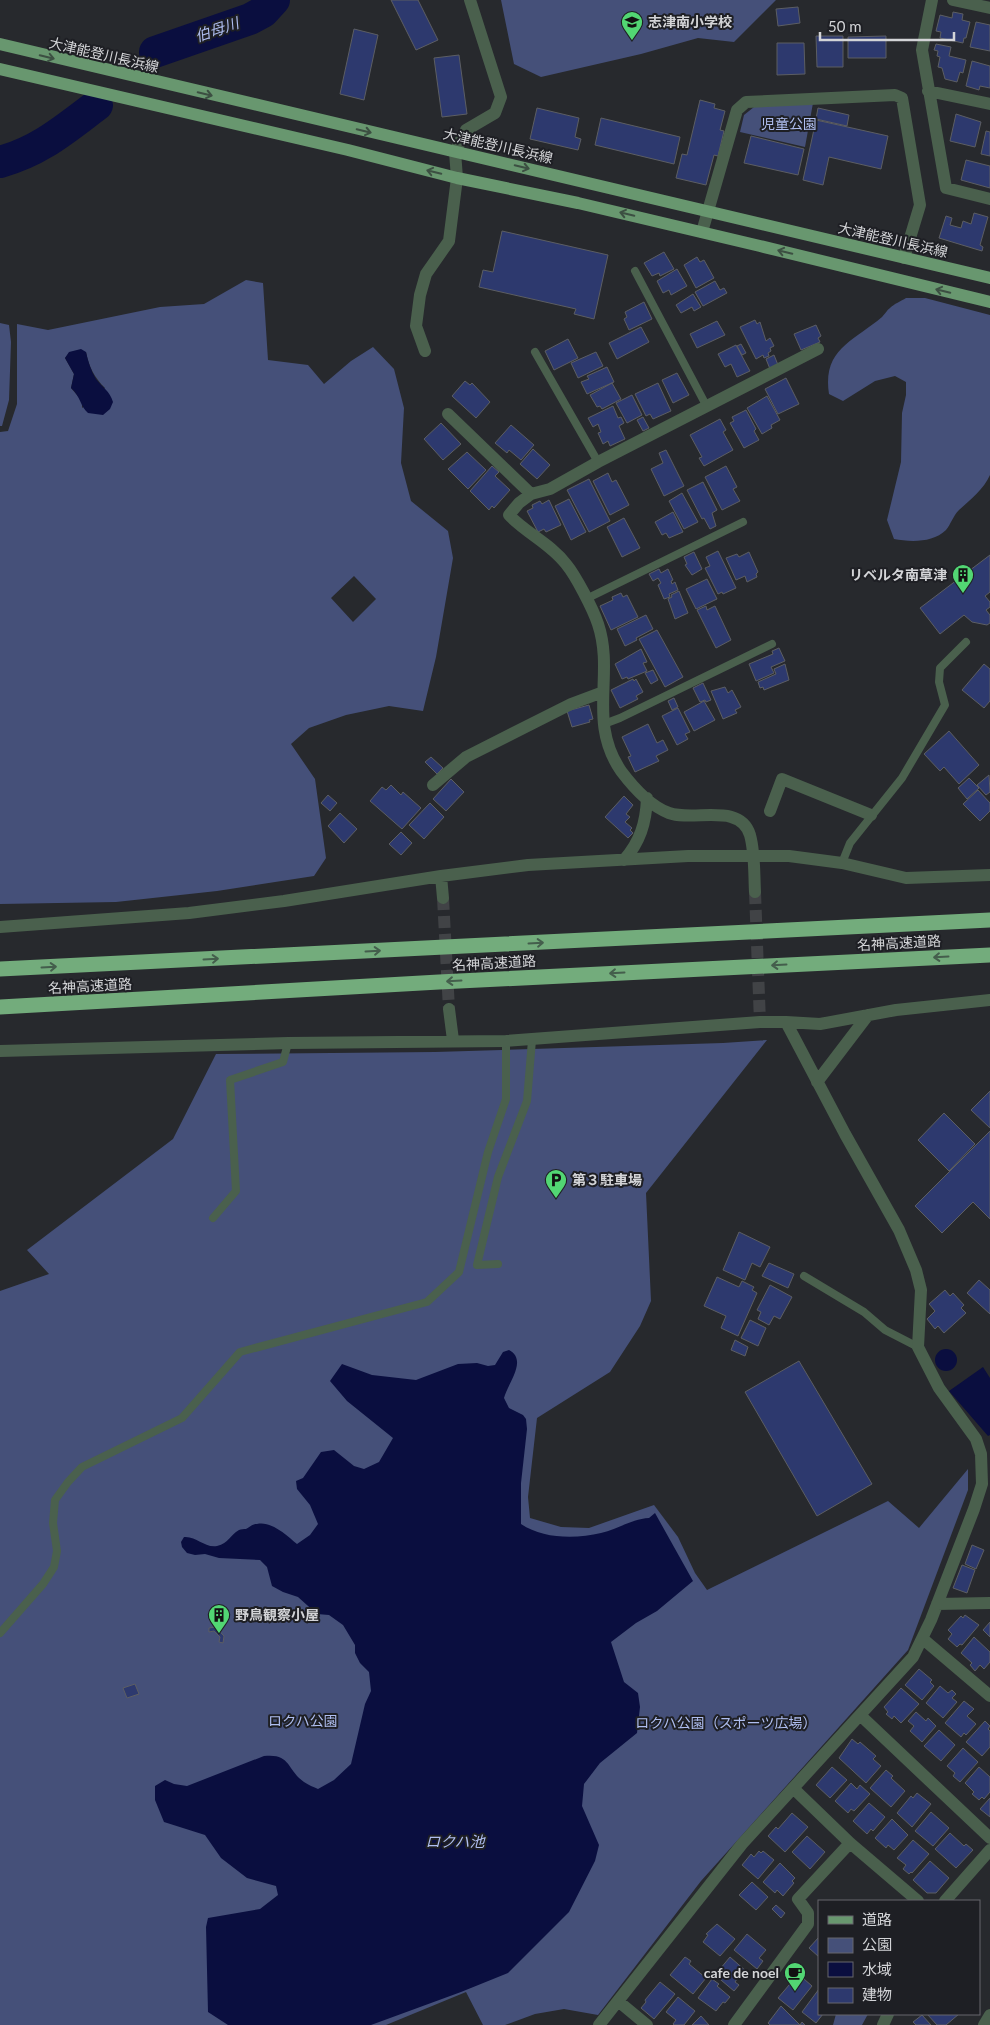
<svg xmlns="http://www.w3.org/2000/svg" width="990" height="2025" font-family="Lato,'Noto Sans JP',sans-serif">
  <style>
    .green { fill: #455079; fill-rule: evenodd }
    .water { fill: #0a0e3f }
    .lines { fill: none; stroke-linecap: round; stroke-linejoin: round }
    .river { stroke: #0a0e3f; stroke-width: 32 }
    .building { fill: #2d396e; stroke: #5c5e63 }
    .minor-tunnel { stroke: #414346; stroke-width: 12; stroke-dasharray: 12 6; stroke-linecap: butt }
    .service { stroke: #4a604d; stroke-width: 8 }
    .minor { stroke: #4a604d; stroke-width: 12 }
    .tertiary { stroke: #4a604d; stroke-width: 12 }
    .primary { stroke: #68976f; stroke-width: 12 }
    .motorway { stroke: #73ac7c; stroke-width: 15 }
    .oneway { stroke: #3c4f42 }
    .oneway2 { stroke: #445e4c }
    .labels { text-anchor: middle; stroke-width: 4; stroke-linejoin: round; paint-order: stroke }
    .poi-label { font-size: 14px; font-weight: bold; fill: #d3d4d7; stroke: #1e1f24; text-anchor: start }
    .street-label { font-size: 14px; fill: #d3d4d7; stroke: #1e1f24 }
    .park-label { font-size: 14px; fill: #afbef0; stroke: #1e1f24 }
    .water-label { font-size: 15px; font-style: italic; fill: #afbef0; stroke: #1e1f24 }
  </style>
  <rect width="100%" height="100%" fill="#27292d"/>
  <path class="green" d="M501,0h275l-42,42 -36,-4 -57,16 -100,23 -27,-13z
    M813,103l-8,44 -65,-15 4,-17 10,-8z
    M246,280l17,3 5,77 40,5 16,19 27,-23 22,-14 21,22 10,39 -3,55 10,38 37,30 5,27 -17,99 -13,54 -34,-5 -43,9 -37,13 -18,16 24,35 11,79 -12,18 -97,15 -101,11 -116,2v-472l8,-1 9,-27v-80l31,6 112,-23 44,-3zM86,352c3,15 8,25 19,36l-23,20v-7l-11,-13 3,-14 -9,-16 4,-5zM354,576l22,23 -23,23 -22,-24z
    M906,298h19l65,17v160c-6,14 -20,25 -31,35 -6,6 -8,14 -13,20 -13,13 -36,12 -52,9l-7,-19 14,-58 1,-49 4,-18v-13l-11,-6 -20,5 -32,20 -14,-7c-7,-45 25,-53 53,-77 3,-3 5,-7 8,-9 4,-4 11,-7 16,-10z
    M0,323l9,2 2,17 -2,58 -7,26h-2z
    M767,1040l-121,153 5,108 -11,25 -30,46 -73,46 -9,79 2,21 31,9 28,1 65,-23 24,32 17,36 12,17 181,-89 31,27 49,-59v21l-60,160 -207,231 -103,134 -34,-6 -29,5 -30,11h-22l-17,-33 -80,33h-386v-734l49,-17 -22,-24 146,-111 43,-85 219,-2 288,-9z
    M836,2014h32l-6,11h-29z"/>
  <path class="water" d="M81,349l5,3c2,9 5,19 10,27 6,8 14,12 17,23l-3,7 -7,6 -15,-2c-8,-7 -7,-16 -17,-25l3,-14 -9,-16 4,-6z
    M935 1360a11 11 0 1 1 22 0a11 11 0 1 1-22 0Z
    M509,1350c19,10 -1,33 -5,48l5,10 14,7 3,4 1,10 -6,54v41c22,15 55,15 80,9 17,-4 31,-14 48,-15l6,-5 38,68 -36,30 -21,12 -25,19 13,40 14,11 2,14 -3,26 -37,30 -16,21 -2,22 17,39 -4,16 -26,51 -61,61 -47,19 -90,33h-143l-20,-13 -2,-85 2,-9 52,-9 18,-14 -2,-9 -29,-8 -26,-20 -16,-23 -41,-13 -9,-22v-14l10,-6 9,4 13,2 77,-30c27,-3 23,14 40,26 4,3 10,5 14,7l16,-9 17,-16 14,-60 6,-13 -2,-19 -9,-9 -5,-10v-8l-12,-20 -14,-10 -12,-1 -19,-17 -15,-5 -11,-6 -5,-19 -7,-7 -41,-2 -14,-4 -10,1 -8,-2 -5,-6 -1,-5 3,-5c13,-1 20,11 33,9 12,-3 13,-11 22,-16 2,-1 5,-1 7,-1 4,-2 6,-5 11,-5 15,-3 29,11 40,20l13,-9 8,-11 -8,-19 -13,-16 -1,-8 7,-3 18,-26 13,-2 20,16 10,3 15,-7 14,-24 -46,-37 -17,-20 12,-17 30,11 44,5 42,-16 19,-1 11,3 7,-1 8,-13z
    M983,1367l7,11v57l-2,1 -39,-45z"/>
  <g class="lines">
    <path class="river" d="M155,52l95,-33 13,-7 11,-12
      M0,162c40,-11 65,-33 97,-57"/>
  </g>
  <path class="building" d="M391,0h27l20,40 -22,10z
    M798,7l2,16 -22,3 -2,-17z
    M953,12l10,2 -1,6 8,2 -4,16h-2l-1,5 -23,-5 1,-6 -5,-1 4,-16 12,3z
    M976,22l14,3v26l-20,-4z
    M354,29l24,6 -14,65 -24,-6z
    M816,36h27v31h-26z
    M886,36v22h-38v-21z
    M777,43h27l1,31 -28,1z
    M936,44l15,3 -2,9 17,4 -3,13 -3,-1 -3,10 -12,-3 -3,-11 -4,-1 2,-10 -3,-1 1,-5 -4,-1z
    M459,55l8,59 -25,3 -8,-59z
    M972,61l18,5v22l-10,-2 -1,4 -13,-4z
    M700,100l15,4 -1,4 11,3 -5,19 4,1 -6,25 -4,-1 -8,30 -30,-7 6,-24 5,1z
    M537,108l42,10 -4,19 6,2 -3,11 -48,-11z
    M818,108l31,7 -2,11 -31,-7z
    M956,114l25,8 -6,25 -25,-6z
    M601,118l79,19 -6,27 -79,-19z
    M816,120l72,16 -7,33 -52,-12 -6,28 -20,-5z
    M986,131l4,1v24l-9,-2z
    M751,136l53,13 -6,26 -54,-12z
    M966,160l24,6v22l-29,-8z
    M974,213l14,4 -8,28 3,2 -1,4 -43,-13 7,-22 6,2 -2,7 11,3 2,-7 8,3z
    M502,231l106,24 -14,64 -20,-5 2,-5 -97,-22 4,-17 10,2z
    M664,252l10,17 -14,7 -1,-3 -7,3 -8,-13z
    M697,257l3,5 4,-2 10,18 -18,10 -12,-23z
    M677,269l10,17 -16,9 -2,-5 -6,3 -6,-12z
    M715,281l5,9 4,-2 3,5 -24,13 -8,-14z
    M693,294l8,13 -7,4 -2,-4 -11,6 -5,-8z
    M644,302l8,17 -23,11 -5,-11 3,-2 -2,-5z
    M755,320l2,4 3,-2 6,19 4,-3 4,8 -4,2 1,3 -3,2 1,3 -5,2 -1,-3 -7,4 -16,-32z
    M717,321l8,14 -28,13 -7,-14z
    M816,325l5,11 -3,2 2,4 -19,8 -7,-16z
    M641,327l8,15 -32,17 -8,-16z
    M568,339l10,19 -24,12 -9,-19z
    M741,344l5,9 -4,2 -5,-9z
    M736,345l14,26 -13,6 -6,-13 -6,3 -7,-13z
    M596,352l7,14 -25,12 -7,-15z
    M774,355l4,10 -8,4 -4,-10z
    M607,367l7,15 -27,12 -6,-12 8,-3 -2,-3z
    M677,373l12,22 -16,8 -11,-23z
    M786,378l13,26 -21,10 -13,-25z
    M465,381l5,4 2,-2 18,19 -14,16 -24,-22z
    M612,383l9,16 -19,10 -2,-3 -3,1 -7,-12z
    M658,383l13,28 -18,8 -3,-5 -4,2 -11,-22z
    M632,395l10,20 -15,8 -11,-20z
    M767,396l13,24 -9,5 1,3 -10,6 -15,-26z
    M613,406l5,12 3,-1 3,6 -5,3 6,13 -15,7 -2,-5 -5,3 -5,-11 3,-1 -3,-8 -5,3 -5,-9z
    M746,410l10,19 -2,2 5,9 -15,8 -14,-25 4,-2 -2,-4z
    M643,417l6,11 -6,3 -6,-11z
    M720,419l6,11 -3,2 10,18 -29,16 -5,-8 3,-1 -12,-22z
    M441,423l20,21 -18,16 -19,-21z
    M511,425l23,20 -13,15 -12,-10 -2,3 -12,-10z
    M533,449l17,16 -13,14 -17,-15z
    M666,450l18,36 -20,10 -13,-27 12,-6 -4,-10z
    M467,452l19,18 -18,19 -20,-20z
    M492,466l7,6 -4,4 15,14 -16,18 -2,-2 -3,4 -19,-19z
    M726,466l11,21 -4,2 7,12 -18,9 -17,-33z
    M608,473l4,9 4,-2 13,25 -19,10 -17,-34z
    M589,479l21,42 -21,11 -22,-42z
    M703,482l14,28 -5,3 4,13 -6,3 -6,-11 -2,1 -15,-29z
    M682,493l16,29 -14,7 -15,-28z
    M569,499l17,33 -15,8 -16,-34z
    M549,500l12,25 -15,7 -2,-3 -6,3 -11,-21 6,-3 -1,-3 8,-4 2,3z
    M673,512l10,20 -14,6 -3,-5 -4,2 -7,-13z
    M624,518l16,30 -18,9 -15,-30z
    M718,551l18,37 -13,6 -1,-2 -4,2 -13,-26 5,-2 -4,-9z
    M694,552l8,17 -10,6 -7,-10 2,-1 -3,-7z
    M749,552l9,20 -2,2 1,3 -10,5 -2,-6 -9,4 -10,-22 11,-4 2,3z
    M990,555v37l-5,4 5,6v5l-4,3 4,5v8l-3,2 -15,-3 -8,-7 -24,19 -20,-26z
    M659,569l2,4 7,-4 5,11 -2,1 1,3 3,-2 3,8 -9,4 1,3 -6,2 -6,-14 3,-2 -3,-5 -5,3 -4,-7z
    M707,579l10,20 -21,10 -10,-20z
    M679,591l9,22 -13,6 -7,-20 4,-2 -1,-2z
    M621,593l2,4 4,-2 11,22 -27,13 -11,-24 13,-6 -1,-3z
    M706,606l1,4 8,-4 16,34 -15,8 -19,-38z
    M646,615l7,14 -17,9 1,2 -12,6 -8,-17z
    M657,630l26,47 -18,10 -26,-48z
    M779,648l6,13 -14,6 3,6 -18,8 -7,-17 24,-10 -1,-3z
    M641,649l6,13 -4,1 4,8 -19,8 -1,-2 -5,2 -7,-15z
    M785,664l4,16 -25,10 -1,-3 -3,1 -2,-6 18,-8 -2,-5z
    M984,664l6,5v32l-6,7 -22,-18z
    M653,670l5,10 -7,4 -6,-11z
    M633,679l1,2 2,-2 7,13 -7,4 2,3 -18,9 -9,-18z
    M703,683l8,17 -5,2 -1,-2 -5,2 -7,-14z
    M725,687l3,6 4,-3 9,17 -6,3 2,3 -14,6 -12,-28z
    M674,698l4,9 -6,3 -4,-9z
    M704,701l11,19 -21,11 -10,-19z
    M589,705l4,14 -4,1 1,2 -18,5 -5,-16z
    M678,708l12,24 -5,2 3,5 -11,6 -15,-29z
    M648,724l9,19 6,-3 5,10 -12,6 3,5 -24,11 -7,-15 3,-1 -9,-19z
    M949,731l30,34 -20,19 -15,-17 -4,4 -16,-17z
    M431,757l12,11 -6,6 -12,-12z
    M989,775l1,17 -4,3 -9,-10z
    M969,778l10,10 -12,11 -9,-11z
    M451,779l13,13 -18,19 -13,-12z
    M391,785l10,10 2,-3 18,16 -19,21 -32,-28 12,-14 4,3z
    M978,790l12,13v8l-10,10 -17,-17z
    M328,795l9,8 -7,8 -9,-8z
    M624,796l9,9 -7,9 4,3 -5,5 7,6 -2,2 3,3 -5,5 -23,-21z
    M430,803l14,14 -20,22 -15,-14z
    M340,813l17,16 -13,14 -16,-17z
    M401,832l11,11 -11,12 -12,-11z
    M990,1091v37l-19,-18z
    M944,1113l31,31 -26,27 -31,-31z
    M990,1131v88l-17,-17 -31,31 -27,-27z
    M739,1232l31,15 -10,20 -8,-4 -7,17 -22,-10z
    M769,1263l25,11 -6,14 -26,-12z
    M717,1277l22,10 3,-6 12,6 -2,3 5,3 -19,43 -17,-8 5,-12 -22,-10z
    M979,1280l11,10v24l-23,-21z
    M770,1285l22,12 -12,22 -6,-3 -5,9 -11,-6 3,-7 -4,-2z
    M945,1290l5,6 3,-3 11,12 -3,3 5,5 -22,20 -6,-7 -3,3 -8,-10 8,-8 -6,-7z
    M750,1320l16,8 -8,18 -17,-8z
    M735,1340l13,7 -3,9 -14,-6z
    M799,1361l73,123 -55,32 -72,-124z
    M972,1545l12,5 -8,19 -11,-5z
    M962,1565l13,5 -8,23 -14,-5z
    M965,1615l14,10 -17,20 -2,-1 -3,3 -9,-8 4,-5 -4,-4 13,-14 2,2z
    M990,1622v15l-7,-7z
    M215,1627l9,9 -1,7 -4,-1 1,-5 -6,-6 -5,1v-4z
    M974,1637l16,15v10l-6,7 -4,-4 -5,6 -5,-6 2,-2 -11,-10z
    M919,1669l13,11 -2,2 4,4 -12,14 -17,-15z
    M135,1684l4,10 -12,4 -4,-10z
    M940,1686l8,7 4,-3 4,4 -4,4 5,4 -14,16 -17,-15z
    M901,1688l18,16 -18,19 -7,-7 -2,3 -6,-5 2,-2 -4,-5z
    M964,1701l10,8 -7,7 9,8 -10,11 -2,-2 -3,4 -16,-14z
    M916,1712l10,9 2,-3 8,8 -14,16 -12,-11 4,-5 -6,-5z
    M985,1721l5,5 -2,3 2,2v16l-8,9 -16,-14z
    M939,1730l16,15 -14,16 -17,-15z
    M852,1739l6,5 2,-2 16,14 -3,3 8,7 -15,17 -27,-25z
    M963,1748l15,14 -18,20 -7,-6 2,-3 -8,-7z
    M832,1767l15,13 -17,18 -14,-13z
    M979,1767l11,10v15l-6,7 -2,-2 -3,3 -7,-6 2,-2 -9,-9z
    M886,1770l7,6 -2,2 14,13 -14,16 -21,-19z
    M851,1783l6,6 3,-4 10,9 -16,17 -3,-2 -3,4 -13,-12z
    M917,1793l14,11 -19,23 -15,-14 14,-17 2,2z
    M990,1798v19l-10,-8z
    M869,1803l16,14 -12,14 -2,-2 -4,5 -14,-13z
    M931,1812l18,16 -16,18 -18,-15z
    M792,1813l16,14 -23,25 -17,-16 8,-9 2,2z
    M892,1819l16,16 -14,15 -6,-5 -2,3 -11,-10z
    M950,1833l14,13 2,-2 7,6 -17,18 -21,-19z
    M807,1836l18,16 -15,17 -18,-17z
    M913,1840l16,14 -17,19 -1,-1 -2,2 -6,-5 3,-4 -9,-7z
    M759,1851l2,2 2,-2 11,9 -16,19 -16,-14 9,-11 3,3z
    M930,1861l19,17 -13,15h-9l-14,-13z
    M780,1863l15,15 -3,3 2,2 -11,13 -6,-6 -2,3 -12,-11z
    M752,1882l16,15 -12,13 -17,-15z
    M776,1905l9,8 -4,5 -9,-9z
    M717,1924l18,15 -15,17 -17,-14 5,-7 -2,-1z
    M747,1934l19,16 -7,8 4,3 -6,8 -23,-19z
    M819,1937v20l-10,-9z
    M685,1957l6,4 -2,3 17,14 -13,16 -23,-19z
    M730,1957l17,15 -6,7 -2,-3 -4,6 4,3 -5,6 -19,-16z
    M795,1978l6,5 3,-4 8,7 -19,24 -15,-12z
    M712,1979l7,5 -2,2 13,11 -5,6 -2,-1 -7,9 -18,-13z
    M660,1982l15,12 -21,25 -13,-11 5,-6 -1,-2z
    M819,1989v25h4l-7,9 -14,-11z
    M678,1997l17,14 -11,14h-10l-1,-1 3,-4 -10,-8z
    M781,2006l19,19 2,-3 3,3h-35l-2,-2z
    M927,2014h32l-13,11h-9z
    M922,2015l9,10h-15l-3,-3z
    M701,2016l8,9h-17z"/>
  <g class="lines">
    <path class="minor-tunnel" d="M755,892l5,130
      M443,898l6,111"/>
    <path class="service" d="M635,271l72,136
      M535,352l63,110
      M586,599l157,-77
      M604,724l16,-6 152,-74
      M842,863l8,-20 52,-65 43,-73 -6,-23 1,-14 26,-26
      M213,1218l23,-27 -6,-111 53,-18 5,-19
      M498,1264l-21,1 21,-88 29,-76 5,-61
      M804,1276l60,36 21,18 33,17
      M0,1633l43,-49 11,-17 3,-16 -4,-28 2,-23 13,-18 14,-15 100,-49 58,-66 187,-50 32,-30 29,-120 18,-53v-58"/>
    <path class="minor" d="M932,0l-10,50 24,138 44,11
      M953,0l37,8
      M928,91l62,13
      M702,232l35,-122 9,-8 149,-7 7,3 18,107 -16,53
      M425,351l-9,-25 4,-31 6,-21 23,-33 8,-63 -2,-26 11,-22 29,-17 6,-16 -31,-97
      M448,414l83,80
      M433,785l33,-28 105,-53 32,-12
      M770,811l12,-32 89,36
      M624,860c16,-18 22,-37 23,-62
      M441,876l2,22
      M755,892c-1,-18 0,-39 -5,-57 -10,-33 -56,-13 -81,-22 -19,-7 -36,-26 -48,-42 -34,-50 -6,-96 -23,-147 -5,-15 -22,-48 -32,-60 -15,-20 -40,-31 -57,-49l10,-12 12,-9 19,-5 48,-27 220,-113
      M0,927l189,-14 95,-12 157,-25 87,-11 160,-9h101l53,7 64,15 84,-3
      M449,1009l4,31
      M786,1022l34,2 76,-14 94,-10
      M0,1051l288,-8 218,-2 254,-19h26l59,112 54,96 17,40 5,20 -3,57 21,41 37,51 5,15 1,30 -8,25 -43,111 -18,37 -171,187 -143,181
      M817,1082l51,-67
      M937,1604l53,-1
      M923,1639l67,57
      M860,1715l130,123
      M794,1789l56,54 68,58
      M945,1901l45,-51
      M618,2001l29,24
      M734,2025l74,-101v-11l-10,-14 52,-56
      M883,2025l5,-11"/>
    <path class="tertiary" d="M984,2025l6,-10"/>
    <path class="primary" d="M0,44l990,234
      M0,69l348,81 109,28 121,25 182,43 230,56"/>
    <path class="motorway" d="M0,969l990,-49
      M0,1007l439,-25 551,-27"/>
  </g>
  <defs><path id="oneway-shaft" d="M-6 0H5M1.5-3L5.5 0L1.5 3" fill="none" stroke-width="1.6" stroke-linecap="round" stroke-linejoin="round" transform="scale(1.25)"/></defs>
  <g class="oneway">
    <use href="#oneway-shaft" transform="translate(47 57) rotate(14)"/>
    <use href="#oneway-shaft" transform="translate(205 94) rotate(13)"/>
    <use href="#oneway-shaft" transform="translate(364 131) rotate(13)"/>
    <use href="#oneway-shaft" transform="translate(522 167) rotate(13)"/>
    <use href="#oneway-shaft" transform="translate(434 172) rotate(-166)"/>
    <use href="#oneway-shaft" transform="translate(627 214) rotate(-167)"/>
    <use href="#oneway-shaft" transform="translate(785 252) rotate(-166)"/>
    <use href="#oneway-shaft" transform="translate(943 291) rotate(-166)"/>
  </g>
  <g class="oneway2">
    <use href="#oneway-shaft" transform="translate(536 943) rotate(-3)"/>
    <use href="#oneway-shaft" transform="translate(373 951) rotate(-3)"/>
    <use href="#oneway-shaft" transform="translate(941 957) rotate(177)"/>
    <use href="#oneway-shaft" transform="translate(211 959) rotate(-3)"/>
    <use href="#oneway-shaft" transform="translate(779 965) rotate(177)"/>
    <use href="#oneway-shaft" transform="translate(49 967) rotate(-3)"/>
    <use href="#oneway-shaft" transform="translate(617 973) rotate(177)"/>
    <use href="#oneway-shaft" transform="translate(454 981) rotate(177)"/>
  </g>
  <defs>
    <g id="school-pin" transform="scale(1.125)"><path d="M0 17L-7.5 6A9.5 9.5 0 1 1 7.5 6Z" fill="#52d673" stroke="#1e1f24"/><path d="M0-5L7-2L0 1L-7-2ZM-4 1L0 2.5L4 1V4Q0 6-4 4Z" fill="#111"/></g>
    <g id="building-pin" transform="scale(1.125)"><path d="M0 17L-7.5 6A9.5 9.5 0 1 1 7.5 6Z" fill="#52d673" stroke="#1e1f24"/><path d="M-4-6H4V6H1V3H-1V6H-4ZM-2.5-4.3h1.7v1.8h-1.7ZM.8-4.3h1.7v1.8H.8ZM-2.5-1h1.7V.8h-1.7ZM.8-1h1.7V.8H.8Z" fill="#111"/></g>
    <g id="parking-pin" transform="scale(1.125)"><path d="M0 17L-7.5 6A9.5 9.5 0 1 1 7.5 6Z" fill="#52d673" stroke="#1e1f24"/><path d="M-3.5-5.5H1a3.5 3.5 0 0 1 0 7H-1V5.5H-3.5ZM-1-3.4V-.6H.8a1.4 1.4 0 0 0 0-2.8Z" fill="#111"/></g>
    <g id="cafe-pin" transform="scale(1.125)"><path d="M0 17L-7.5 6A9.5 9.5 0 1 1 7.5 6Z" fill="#52d673" stroke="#1e1f24"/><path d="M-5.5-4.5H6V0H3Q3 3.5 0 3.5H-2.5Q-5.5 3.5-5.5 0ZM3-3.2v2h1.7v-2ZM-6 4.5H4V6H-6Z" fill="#111"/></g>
  </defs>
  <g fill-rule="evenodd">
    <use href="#school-pin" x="632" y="22"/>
    <use href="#building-pin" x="963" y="575"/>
    <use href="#parking-pin" x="556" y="1180"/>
    <use href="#building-pin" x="219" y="1615"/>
    <use href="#cafe-pin" x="795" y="1973"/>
  </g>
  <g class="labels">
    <g class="poi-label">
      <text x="648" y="27">志津南小学校</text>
      <text x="947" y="580" text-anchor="end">リベルタ南草津</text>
      <text x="572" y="1185">第３駐車場</text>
      <text x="235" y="1620">野鳥観察小屋</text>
      <text x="779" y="1978" text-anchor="end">cafe de noel</text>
    </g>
    <g class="street-label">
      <text transform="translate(104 55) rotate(13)" y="5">大津能登川長浜線</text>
      <text transform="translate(498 146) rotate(13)" y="5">大津能登川長浜線</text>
      <text transform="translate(893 240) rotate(13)" y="5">大津能登川長浜線</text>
      <text transform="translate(899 943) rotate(-3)" y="5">名神高速道路</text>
      <text transform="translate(494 963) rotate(-3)" y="5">名神高速道路</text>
      <text transform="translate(90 986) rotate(-3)" y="5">名神高速道路</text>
    </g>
    <g class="park-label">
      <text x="789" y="129">児童公園</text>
      <text x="303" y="1726">ロクハ公園</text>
      <text x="726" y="1728">ロクハ公園（スポーツ広場）</text>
    </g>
    <g class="water-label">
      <text transform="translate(217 30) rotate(-19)" y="5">伯母川</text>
      <text x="455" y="1847">ロクハ池</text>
    </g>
  </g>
  <rect x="818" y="1900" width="162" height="115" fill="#1e1f24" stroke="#66676c"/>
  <rect x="828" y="1916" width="25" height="8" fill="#68976f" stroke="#66676c"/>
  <text x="862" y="1925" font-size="15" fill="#d3d4d7">道路</text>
  <rect x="828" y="1938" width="25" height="15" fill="#455079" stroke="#66676c"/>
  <text x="862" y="1950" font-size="15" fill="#d3d4d7">公園</text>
  <rect x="828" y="1962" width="25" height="15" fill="#0a0e3f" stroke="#66676c"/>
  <text x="862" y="1975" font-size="15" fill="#d3d4d7">水域</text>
  <rect x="828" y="1988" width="25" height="15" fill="#2d396e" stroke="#66676c"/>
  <text x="862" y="2000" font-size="15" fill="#d3d4d7">建物</text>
  <path d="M820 32v8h134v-8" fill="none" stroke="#d3d4d7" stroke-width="2.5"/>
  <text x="828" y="32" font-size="15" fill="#d3d4d7" stroke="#1e1f24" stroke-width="4" paint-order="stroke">50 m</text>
</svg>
